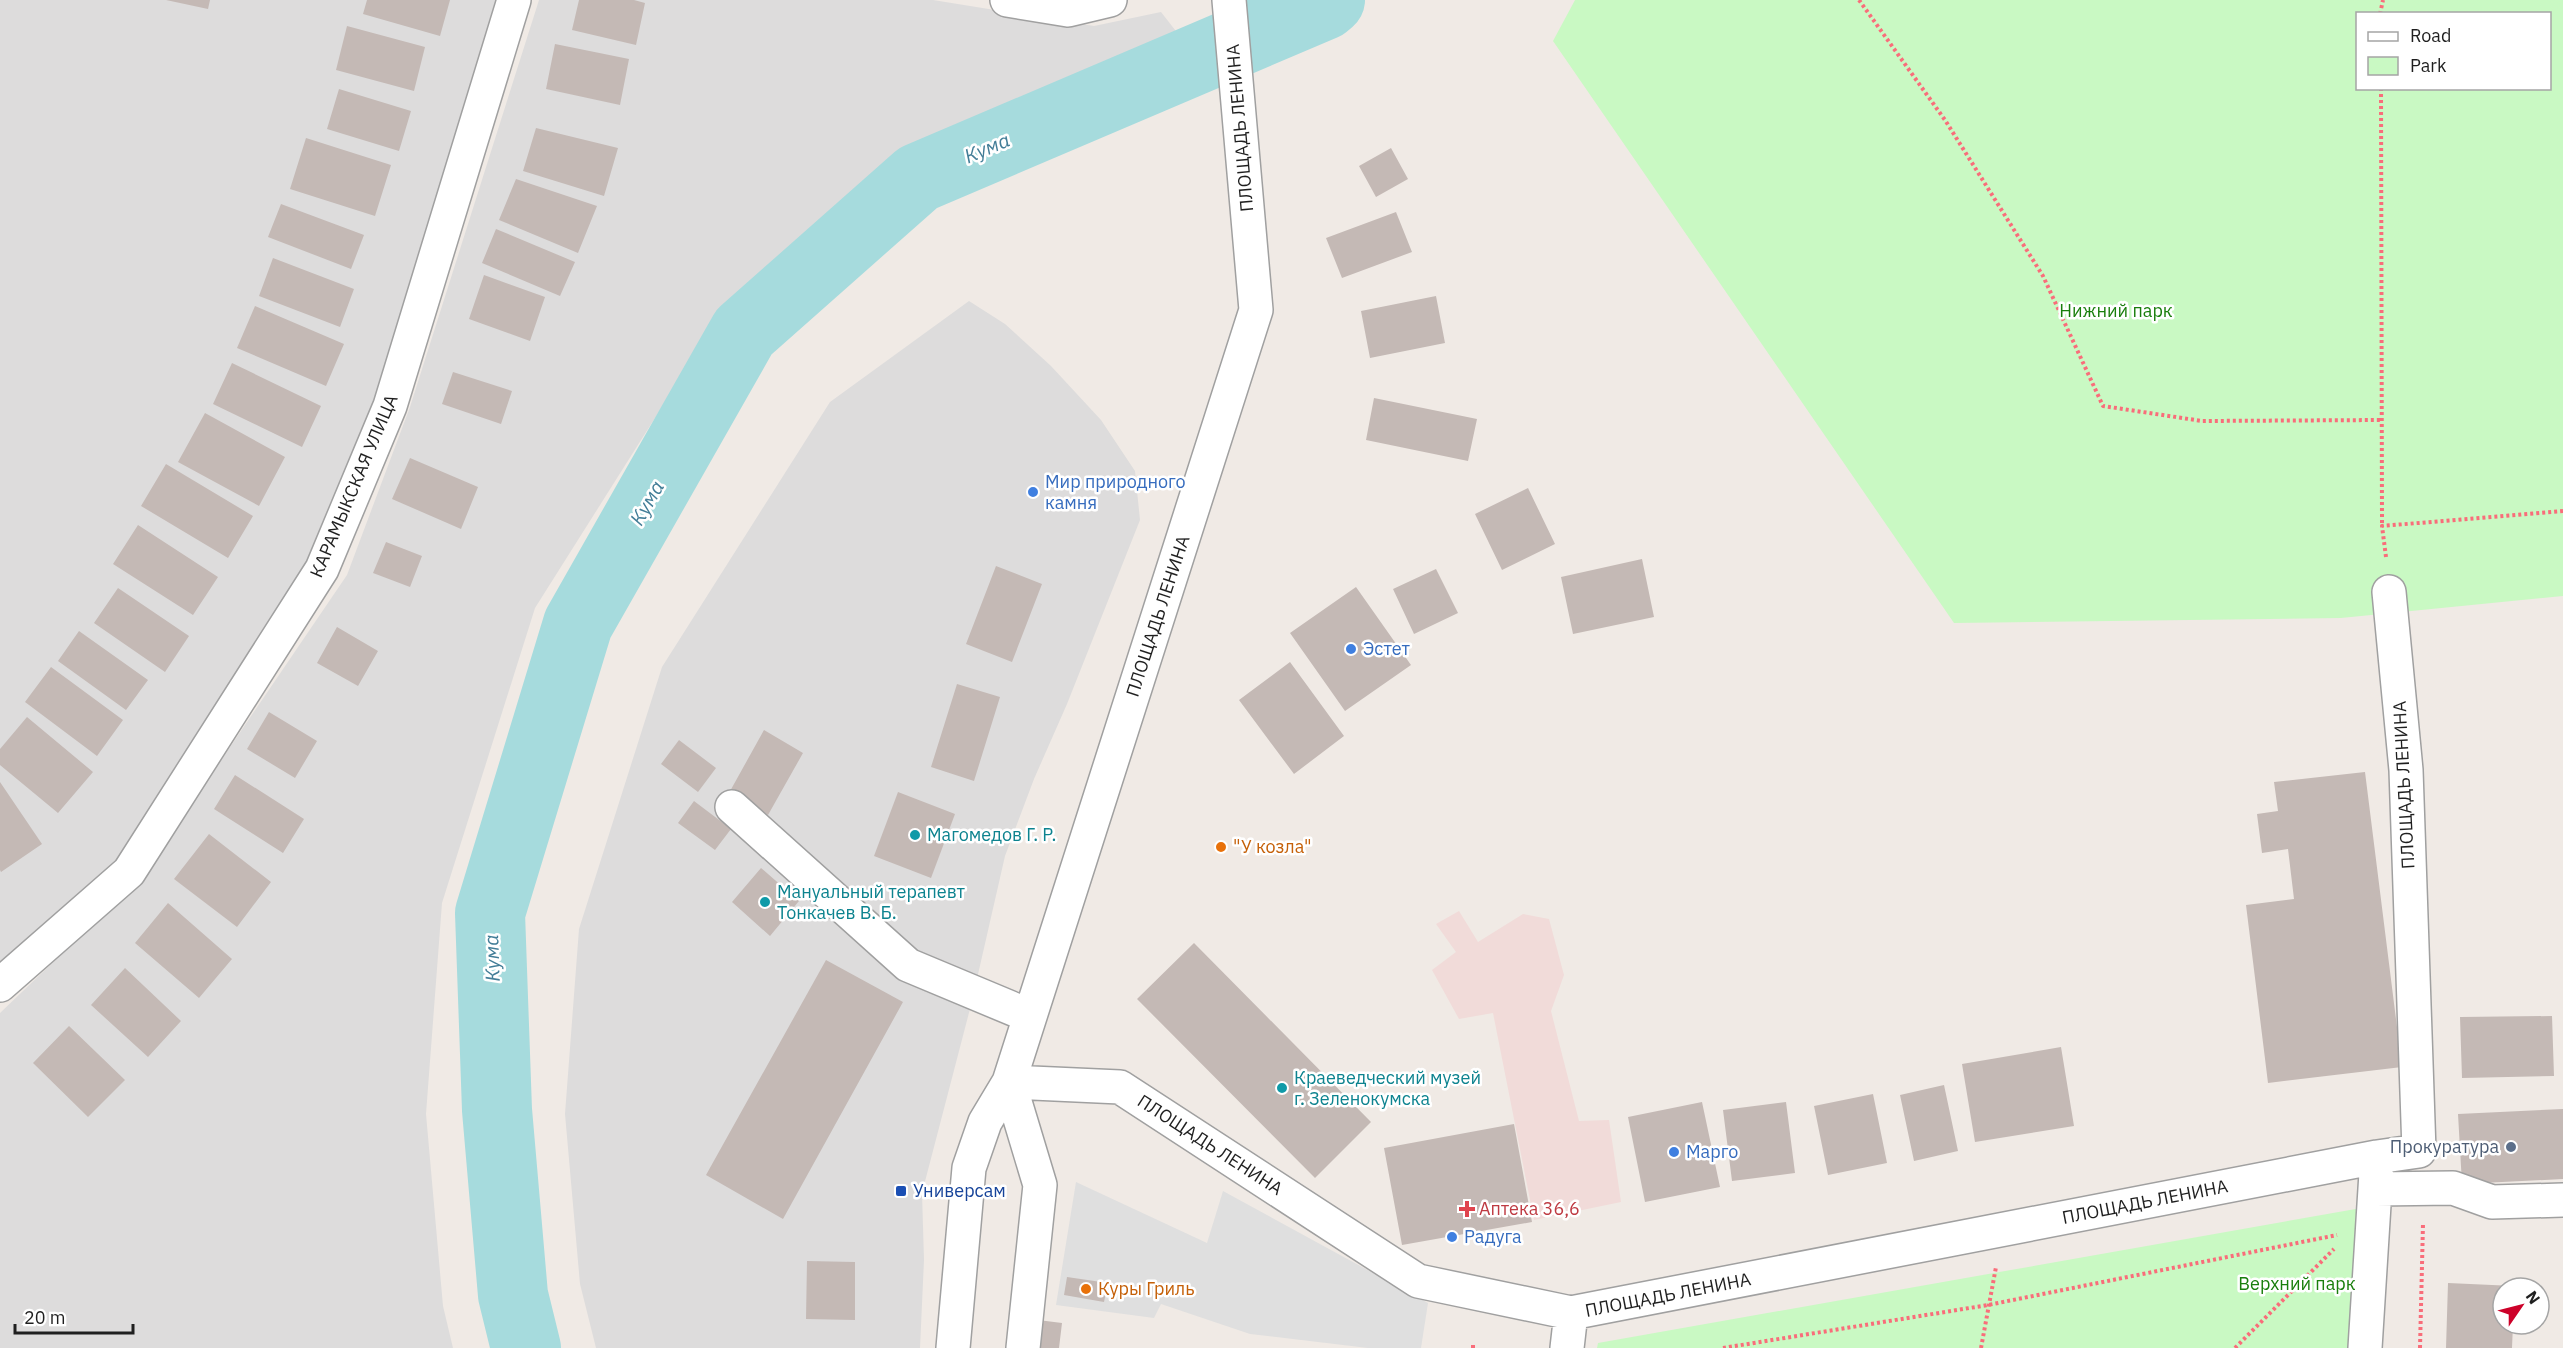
<svg xmlns="http://www.w3.org/2000/svg" width="2563" height="1348" font-family="'IBM Plex Sans',sans-serif">
  <style>
    .residential { fill: #dddcdc }
    .military { fill: #f1dbd9 }
    .park { fill: #c9f9c3; fill-rule: evenodd }
    .parking { fill: #dfdfdf }
    .lines { fill: none; stroke-linecap: round; stroke-linejoin: round }
    .river { stroke: #a6dbdd; stroke-width: 70 }
    .building { fill: #c4b9b5 }
    .minor-casing { stroke: #a0a0a0; stroke-width: 36 }
    .path { stroke: #f96d7a; stroke-width: 4; stroke-dasharray: 3 3; stroke-linecap: butt }
    .minor { stroke: #fff; stroke-width: 33 }
    .shop-dot { fill: #3f7fe0; stroke: #fff; stroke-width: 2 }
    .culture-dot { fill: #0f9aa8; stroke: #fff; stroke-width: 2 }
    .food-dot { fill: #e8710a; stroke: #fff; stroke-width: 2 }
    .service-dot { fill: #5c6f8a; stroke: #fff; stroke-width: 2 }
    .transit-dot { fill: #1a4fb4; stroke: #fff; stroke-width: 2 }
    .health-dot { fill: #e0444e; stroke: #fff; stroke-width: 2 }
    .labels { text-anchor: middle; stroke-width: 5; stroke-linejoin: round; paint-order: stroke }
    .street-label { font-size: 18px; fill: #1f1f1f; stroke: #fff }
    .park-label { font-size: 18px; fill: #197e0c; stroke: #fff }
    .shop-label { font-size: 18px; fill: #366cbe; stroke: #fff; text-anchor: start }
    .culture-label { font-size: 18px; fill: #0d838f; stroke: #fff; text-anchor: start }
    .food-label { font-size: 18px; fill: #c56008; stroke: #fff; text-anchor: start }
    .service-label { font-size: 18px; fill: #4e5e75; stroke: #fff; text-anchor: end }
    .transit-label { font-size: 18px; fill: #164399; stroke: #fff; text-anchor: start }
    .health-label { font-size: 18px; fill: #be3a42; stroke: #fff; text-anchor: start }
    .water-label { font-size: 20px; font-style: italic; fill: #427d97; stroke: #fff }
  </style>
  <rect width="100%" height="100%" fill="#f0eae5"/>
  <path class="residential" d="M0,0h509l-125,404 -67,162 -192,302 -125,109z
    M539,0h394l161,26 67,-14 18,23 -10,18 -47,29 -210,80 -187,145 -190,301 -93,295 -16,211 17,192 10,42h-453v-335l141,-135 206,-303 63,-168z
    M969,301l36,23 46,42 50,54 34,51 5,49 -73,184 -33,75 -29,77 -34,149 -49,188 2,67 -4,88h-324l-16,-64 -15,-170 14,-185 83,-262 168,-265z"/>
  <path class="military" d="M1459,911l19,31 45,-28 26,5 15,56 -13,36 28,110 30,-1 12,82 -87,18 -41,-207 -34,6 -27,-49 24,-18 -20,-28z"/>
  <path class="park" d="M1575,0h988v596l-222,22 -387,5 -401,-582zM2358,14h192v74h-192z
    M2367,1207l-9,141h-761l1,-5z"/>
  <path class="parking" d="M1076,1182l131,61 16,-52 205,112 -7,45h-53l-118,-14 -89,-30 -7,14 -98,-13z"/>
  <g class="lines">
    <path class="river" d="M526,1348l-13,-53 -16,-185 -7,-197 88,-289 166,-292 174,-154 406,-173 6,-5"/>
  </g>
  <path class="building" d="M166,0h44l-2,9z
    M367,0h83l-10,36 -77,-22z
    M579,0h55l11,3 -9,42 -64,-15z
    M347,26l78,21 -11,44 -78,-21z
    M555,44l74,15 -9,46 -74,-16z
    M339,89l72,22 -12,40 -72,-22z
    M536,128l82,20 -14,48 -81,-25z
    M306,138l85,27 -16,51 -85,-27z
    M1391,148l17,31 -32,18 -17,-31z
    M516,179l81,27 -19,47 -79,-33z
    M281,204l83,31 -13,34 -83,-32z
    M1396,212l16,40 -70,26 -16,-40z
    M496,229l79,33 -15,34 -78,-33z
    M273,258l81,31 -14,38 -81,-31z
    M484,275l61,22 -15,44 -61,-22z
    M1436,296l9,47 -75,15 -9,-47z
    M255,306l89,38 -18,42 -89,-38z
    M232,363l89,43 -19,41 -89,-43z
    M453,372l59,19 -11,33 -59,-20z
    M1374,398l103,21 -9,42 -102,-21z
    M205,413l80,44 -26,49 -81,-44z
    M410,458l68,29 -17,42 -69,-30z
    M166,464l87,52 -25,42 -87,-52z
    M1528,488l27,56 -53,26 -27,-56z
    M138,525l80,52 -25,38 -80,-51z
    M386,542l36,14 -12,31 -37,-14z
    M1642,559l12,58 -81,17 -12,-57z
    M996,566l46,18 -30,78 -46,-18z
    M1436,569l22,44 -44,21 -21,-45z
    M1356,587l55,78 -66,46 -55,-78z
    M118,588l71,48 -24,36 -71,-49z
    M337,627l41,24 -20,35 -41,-23z
    M79,631l69,49 -22,30 -68,-49z
    M1290,662l54,74 -50,38 -55,-74z
    M51,667l72,53 -26,36 -72,-54z
    M957,684l43,13 -26,84 -43,-14z
    M269,712l48,29 -22,37 -48,-29z
    M27,717l66,55 -35,41 -58,-48v-16z
    M764,730l39,23 -35,62 -39,-22z
    M679,740l37,28 -18,24 -37,-28z
    M2365,772l37,295 -134,16 -22,-178 48,-6 -6,-50 -26,4 -5,-39 21,-3 -4,-29z
    M235,775l69,44 -21,34 -69,-44z
    M0,782l42,62 -41,28 -1,-2z
    M898,792l57,22 -24,64 -57,-22z
    M694,801l37,28 -16,21 -37,-27z
    M209,834l62,48 -34,45 -63,-48z
    M761,868l38,33 -29,35 -38,-34z
    M168,903l64,56 -33,39 -64,-55z
    M1194,943l177,179 -56,56 -178,-179z
    M826,960l77,42 -120,217 -77,-44z
    M125,968l56,53 -33,36 -57,-52z
    M2552,1016l2,60 -92,2 -2,-61z
    M69,1026l56,54 -37,37 -55,-54z
    M2061,1047l13,79 -99,16 -13,-78z
    M1944,1085l14,66 -44,10 -14,-66z
    M1873,1094l14,69 -59,12 -14,-69z
    M1702,1102l18,85 -75,15 -17,-85z
    M1786,1102l9,71 -63,8 -9,-71z
    M2563,1109v70l-101,5 -4,-70z
    M1514,1124l18,98 -130,23 -18,-97z
    M807,1261l48,1v58l-49,-1z
    M1067,1277l41,6 -4,19 -40,-7z
    M2448,1283l66,3v2h-11v36h10l-1,24h-66z
    M1038,1320l24,3 -3,25h-25z"/>
  <g class="lines">
    <g class="minor-casing">
      <path id="minor" d="M1007,0l61,10 42,-10
        M732,807l176,158 122,51
        M0,985l129,-113 193,-303 68,-163 124,-406
        M1009,1082l111,5 298,194 153,32 806,-156
        M1009,1082l31,103 -17,163
        M2376,1189l77,-1 39,14 71,-2
        M953,1348l16,-180 16,-46 24,-40 247,-772 -27,-310
        M1567,1348l4,-35
        M2365,1348l12,-191 42,-6 -13,-381 -17,-178"/>
    </g>
    <path class="path" d="M1859,0l86,120 98,156 60,130 99,15 180,-1
      M2380,14l3,-14
      M2381,88l1,438
      M2386,557l-4,-31 181,-15
      M1473,1348v-3
      M1723,1348l265,-43 349,-70
      M1981,1348l15,-81
      M2235,1348l99,-99
      M2420,1348l3,-124"/>
    <use href="#minor" class="minor"/>
  </g>
  <g class="shop-dot">
    <circle cx="1033" cy="492" r="6"/>
    <circle cx="1351" cy="649" r="6"/>
    <circle cx="1674" cy="1152" r="6"/>
    <circle cx="1452" cy="1237" r="6"/>
  </g>
  <g class="culture-dot">
    <circle cx="915" cy="835" r="6"/>
    <circle cx="765" cy="902" r="6"/>
    <circle cx="1282" cy="1088" r="6"/>
  </g>
  <g class="food-dot">
    <circle cx="1221" cy="847" r="6"/>
    <circle cx="1086" cy="1289" r="6"/>
  </g>
  <circle class="service-dot" cx="2511" cy="1147" r="6"/>
  <rect class="transit-dot" x="895" y="1185" width="12" height="12" rx="3"/>
  <path class="health-dot" d="M1464 1200h6v6h6v6h-6v6h-6v-6h-6v-6h6z"/>
  <g class="labels">
    <g class="street-label">
      <text transform="translate(1240 128) rotate(-95)" y="6">ПЛОЩАДЬ ЛЕНИНА</text>
      <text transform="translate(354 486) rotate(-67)" y="6">КАРАМЫКСКАЯ УЛИЦА</text>
      <text transform="translate(1158 616) rotate(-72)" y="6">ПЛОЩАДЬ ЛЕНИНА</text>
      <text transform="translate(2404 785) rotate(-93)" y="6">ПЛОЩАДЬ ЛЕНИНА</text>
      <text transform="translate(1210 1145) rotate(33)" y="6">ПЛОЩАДЬ ЛЕНИНА</text>
      <text transform="translate(2145 1202) rotate(-11)" y="6">ПЛОЩАДЬ ЛЕНИНА</text>
      <text transform="translate(1668 1295) rotate(-11)" y="6">ПЛОЩАДЬ ЛЕНИНА</text>
    </g>
    <g class="park-label">
      <text x="2116" y="317">Нижний парк</text>
      <text x="2297" y="1290">Верхний парк</text>
    </g>
    <g class="shop-label">
      <text x="1045" y="488">Мир природного<tspan x="1045" dy="21">камня</tspan></text>
      <text x="1363" y="655">Эстет</text>
      <text x="1686" y="1158">Марго</text>
      <text x="1464" y="1243">Радуга</text>
    </g>
    <g class="culture-label">
      <text x="927" y="841">Магомедов Г. Р.</text>
      <text x="777" y="898">Мануальный терапевт<tspan x="777" dy="21">Тонкачев В. Б.</tspan></text>
      <text x="1294" y="1084">Краеведческий музей<tspan x="1294" dy="21">г. Зеленокумска</tspan></text>
    </g>
    <g class="food-label">
      <text x="1233" y="853">"У козла"</text>
      <text x="1098" y="1295">Куры Гриль</text>
    </g>
    <g class="service-label">
      <text x="2499" y="1153">Прокуратура</text>
    </g>
    <g class="transit-label">
      <text x="913" y="1197">Универсам</text>
    </g>
    <g class="health-label">
      <text x="1479" y="1215">Аптека 36,6</text>
    </g>
    <g class="water-label">
      <text transform="translate(987 148) rotate(-23)" y="7">Кума</text>
      <text transform="translate(647 503) rotate(-60)" y="7">Кума</text>
      <text transform="translate(492 958) rotate(-92)" y="7">Кума</text>
    </g>
  </g>
  <rect x="2356" y="12" width="195" height="78" fill="#ffffff" stroke="#a5a5a5" stroke-width="1.5"/>
  <rect x="2368" y="32" width="30" height="9" fill="#ffffff" stroke="#a5a5a5" stroke-width="1.5"/>
  <text x="2410" y="42" font-size="18" fill="#1f1f1f">Road</text>
  <rect x="2368" y="57" width="30" height="18" fill="#c9f9c3" stroke="#a5a5a5" stroke-width="1.5"/>
  <text x="2410" y="72" font-size="18" fill="#1f1f1f">Park</text>
  <g transform="translate(2521 1306) rotate(55)"><circle r="28" fill="#ffffff" stroke="#a5a5a5" stroke-width="1.5"/>
  <path d="M0-4.5L10 22L0 15L-10 22Z" fill="#cd0129"/>
  <text y="-9" font-size="16" font-weight="bold" text-anchor="middle" fill="#1f1f1f">N</text>
  </g>
  <path d="M15 1324v9h118v-9" fill="none" stroke="#1f1f1f" stroke-width="3"/>
  <text x="24" y="1324" font-size="18" fill="#1f1f1f" stroke="#ffffff" stroke-width="4.5" paint-order="stroke">20 m</text>
</svg>
